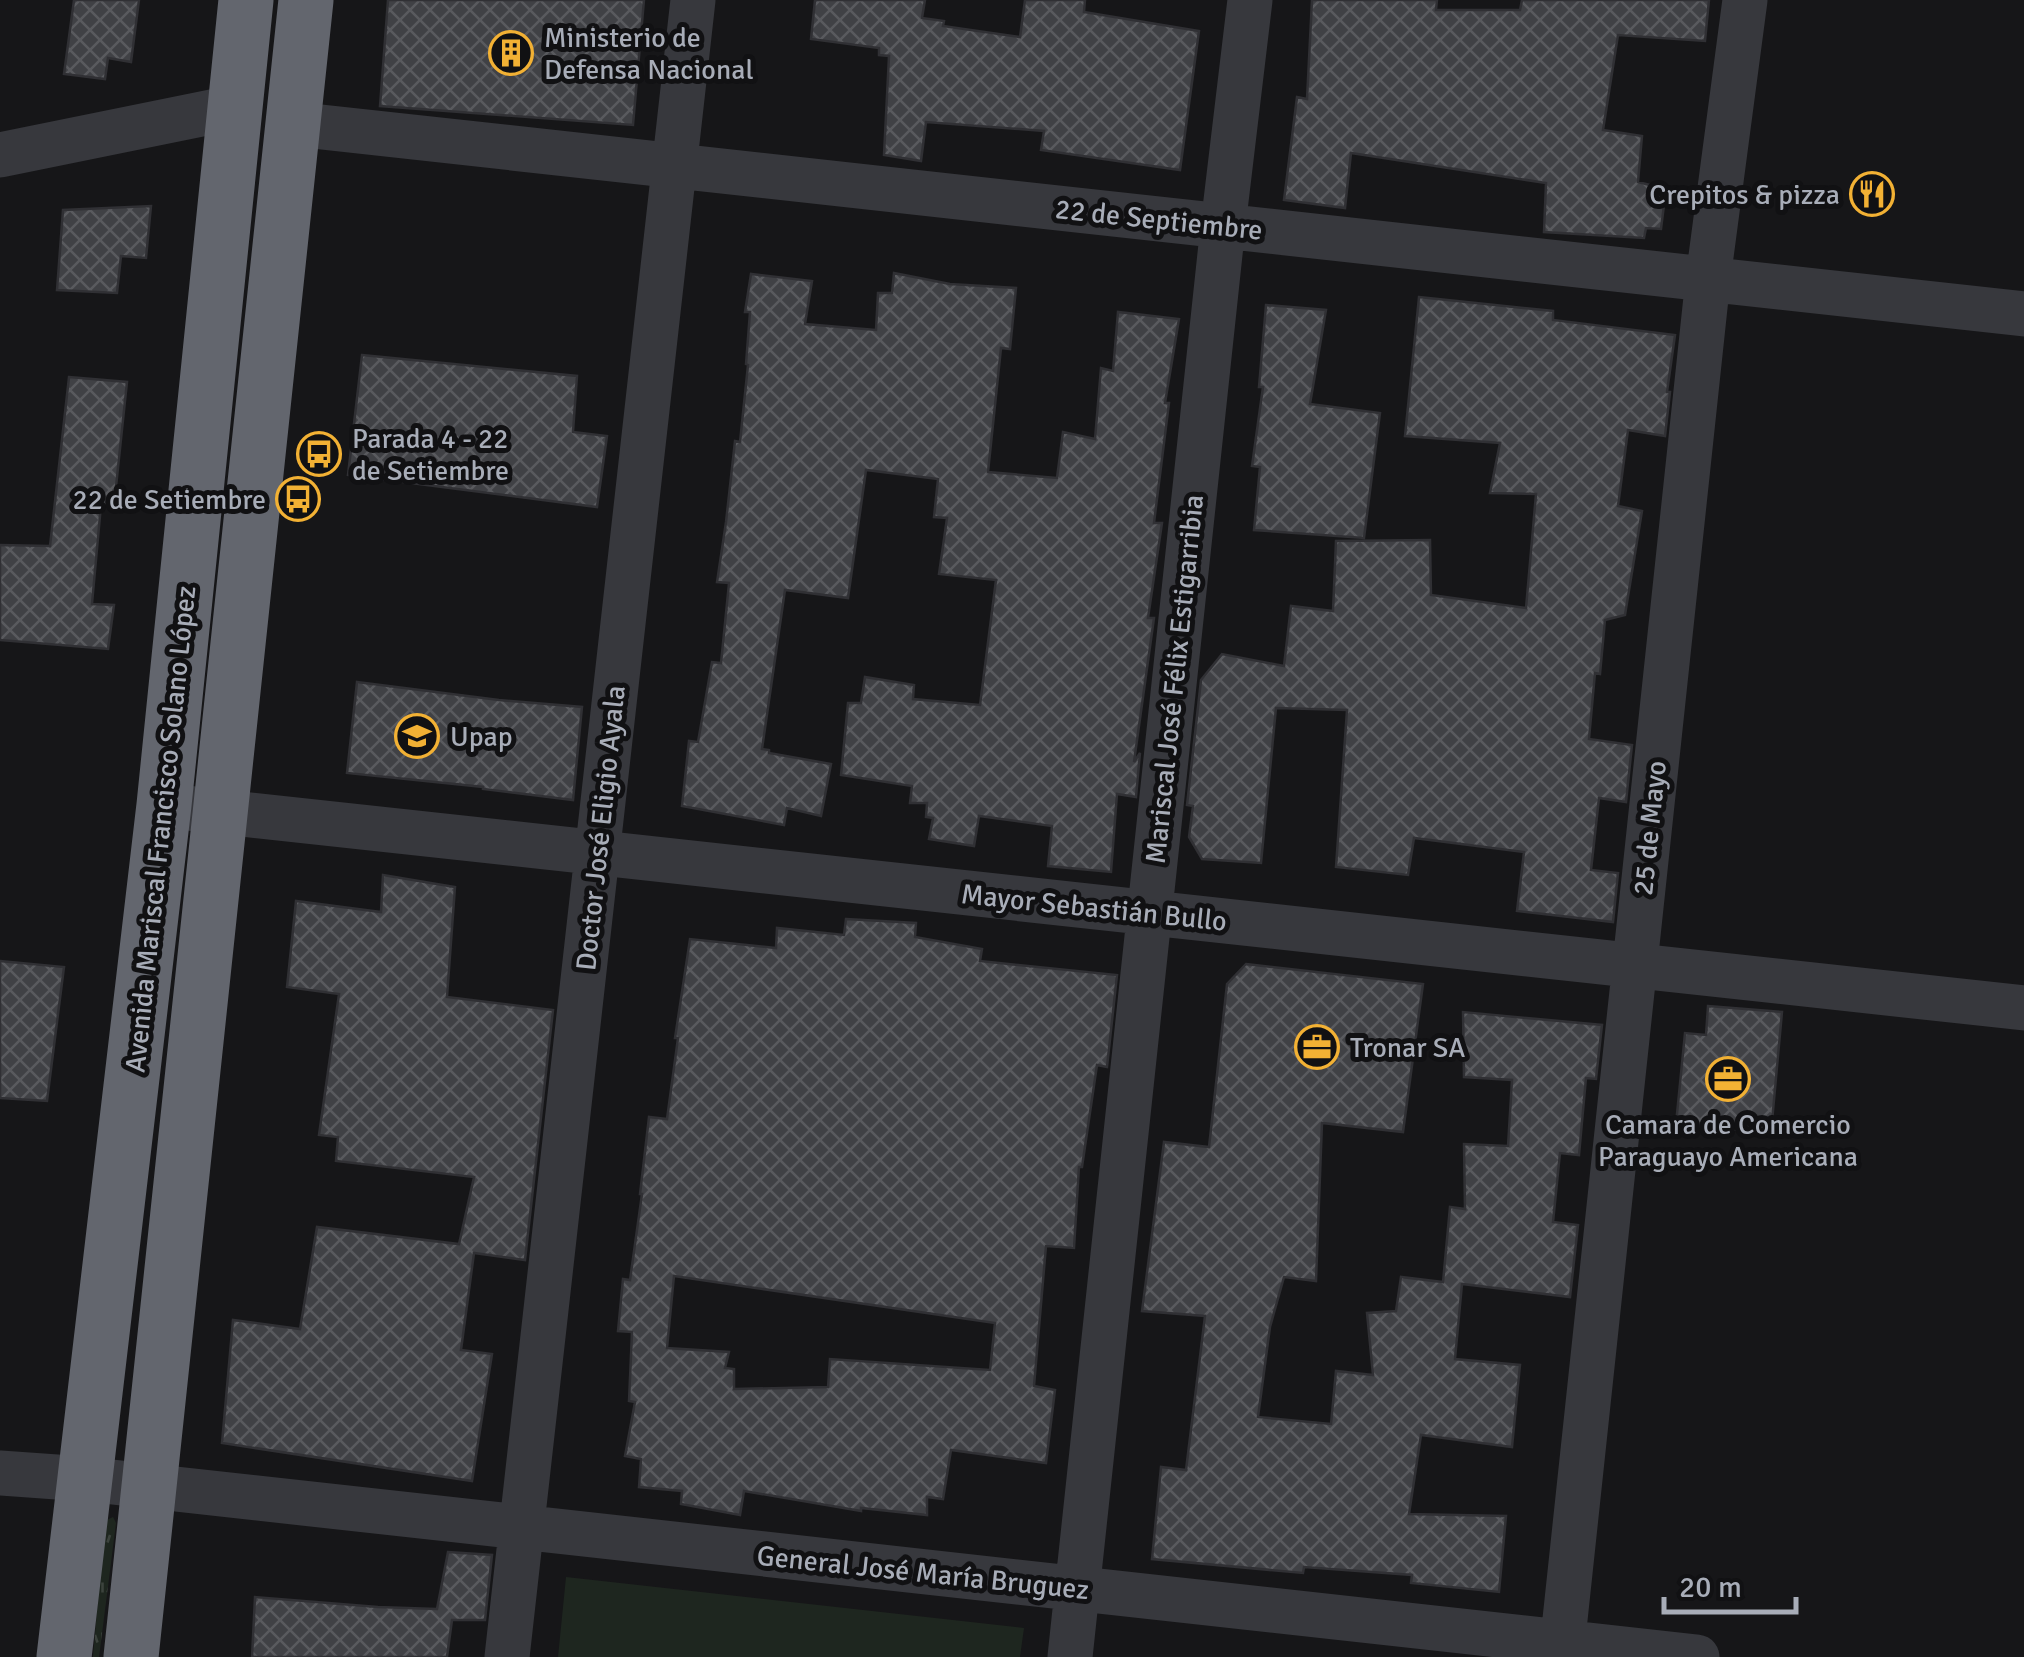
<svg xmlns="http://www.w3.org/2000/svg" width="2024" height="1657" font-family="Signika,sans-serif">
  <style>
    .grass { fill: url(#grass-tufts) }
    .green { fill: #1e261f }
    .building { fill: url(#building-cross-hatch); stroke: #303034; stroke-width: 2.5; fill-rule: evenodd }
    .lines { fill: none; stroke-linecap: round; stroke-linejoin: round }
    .minor { stroke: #37383d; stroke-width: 45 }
    .highway { stroke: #63666e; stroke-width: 55 }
    .labels { text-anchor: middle; stroke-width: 10; stroke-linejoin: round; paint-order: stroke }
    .poi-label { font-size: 28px; fill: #a8adb8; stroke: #111113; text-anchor: start }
    .street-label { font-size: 28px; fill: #a8adb8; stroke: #111113 }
  </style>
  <defs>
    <pattern id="grass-tufts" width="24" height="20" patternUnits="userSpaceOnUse" patternTransform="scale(2.5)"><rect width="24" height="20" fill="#1e261f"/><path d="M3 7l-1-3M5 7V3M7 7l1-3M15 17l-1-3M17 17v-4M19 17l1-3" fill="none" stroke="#3c433d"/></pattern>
    <pattern id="building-cross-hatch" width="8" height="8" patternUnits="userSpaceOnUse" patternTransform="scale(2.5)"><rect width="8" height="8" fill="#404145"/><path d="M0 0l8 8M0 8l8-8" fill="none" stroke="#595a5e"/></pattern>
  </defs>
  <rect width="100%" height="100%" fill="#161618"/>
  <path class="grass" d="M113,1517l3,6 -17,134h-6l12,-136z"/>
  <path class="green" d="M566,1577l458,51 -4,29h-462z"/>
  <path class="building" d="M74,0h65l-8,62 -23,-4 -3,21 -41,-5z
    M388,0h256l-11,125 -253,-19z
    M815,0h110l-3,18 22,3 -1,5 77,11 5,-37h60l-1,12 115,19 -19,139 -139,-20 3,-19 -118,-9 -5,39 -37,-6 5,-99 -10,-1v-7l-68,-9z
    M1312,0h125l-1,10h84l2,-10h187l-4,41 -87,-6 -15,95 39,6 -4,46 28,7 -5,40 -15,-1 -2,10 -100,-6 2,-49 -195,-30 -6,55 -61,-8 13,-103 10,2z
    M151,206l-5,52 -25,-2 -4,37 -60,-3 6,-80z
    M894,273l56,11 66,4 -6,61 -9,-1 -13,124 69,6 6,-46 32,7 6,-71 12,3 5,-59 61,7 -14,84h4l-15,120h8l-14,95h6l-20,144 6,-9 -4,44 -19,-3 -6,78 -63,-6 4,-40 -73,-10 -5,30 -45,-7 4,-21 -7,-1 1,-14h-17l2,-17 -71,-11 7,-72h13l4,-26 49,8 -1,14 67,6 16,-125 -57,-6 8,-56 -13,-1 4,-38 -72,-9 -18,128 -63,-8 -23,159 7,1v3l62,11 -10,52 -34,-8 -3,17 -102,-19 7,-65 9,1 14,-80 9,1 8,-80 -12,-1 9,-60 9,-81 5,1 8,-77 -2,-1 4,-52h-5l6,-38 61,7 -7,43 71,6 2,-37h14z
    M1419,297l134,14v9l122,15 -8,57h3l-5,44 -37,-6 -10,76 24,5 -17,104 -20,5 -5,54 -5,-1 -6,66 43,6 -6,57 -27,-4 -8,72 27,3 -5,49 -96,-11 7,-59 -110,-14 -6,37 -72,-8 11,-157 -71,-2 -15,155 -59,-4 -13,-22 4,-31 -6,-1 14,-125 21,-26 62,12 7,-60 42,5 3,-70 94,-1 1,55 95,13 10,-114 -46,-1 10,-50 -95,-7z
    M1266,305l60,5 -16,94 70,9 -16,125 -110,-8 6,-63 -8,-1 11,-79h-4z
    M362,355l215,21 -4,56 34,4 -10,71 -249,-32z
    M69,377l58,5 -13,124 -13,-1 -9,99 22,1 -6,44 -108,-9v-95l50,1z
    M357,682l142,18 83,7 -9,93 -90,-11v-2l-136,-14z
    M383,875l72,12 -8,110 106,13 -28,250 -51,-7 -13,97 31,4 -20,127 -250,-38 11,-123 67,9 17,-102 142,17 15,-67 -138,-16 2,-24 -19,-2 20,-141 -52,-7 9,-86 85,11z
    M846,919l70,4 -1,14 67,12 -2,12 137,14 -10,92 -10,-2 -15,102h-3l-5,81 -28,-2 -12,140 21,4 -9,73 -95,-13 -8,49 -16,-2v18l-66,-7v3l-117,-20 -4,24 -59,-11 1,-13 -43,-4 2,-28 -16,-3 10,-54 -6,-1 3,-69 -14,-1 5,-52 7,1 12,-86h-2l9,-77 18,2 11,-81h-3l15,-99 86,9 1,-20 67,7zM674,1276l321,47 -5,47 -160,-11 -2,28 -94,2v-20l-9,-1 4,-16 -62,-4z
    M0,961l64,6 -17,134 -47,-3z
    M1246,964l177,20 -20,148 -81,-9 -6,158 -32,-4 -14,50 -12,90 73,7 5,-53 37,4 -6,-62 29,-2 5,-34 42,5 7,-75 15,2 -1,-65 44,2 4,-66 -48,-3 -1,-65 139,13 -6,54 -10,-1 -7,77 -19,-2 -7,69 25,3 -8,72 -108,-13 -7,75 65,6 -8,82 -91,-12 -12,79 97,2 -7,76 -88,-9 1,-8 -108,-8 -1,6 -151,-14 9,-92 25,3 19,-154 -63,-5 22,-169 45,5 18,-163z
    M1708,1006l74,6 -11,121 -95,-9 9,-91 21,2z
    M448,1552l44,3 -7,65h-33l-5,37h-195l3,-60 123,10 59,2z"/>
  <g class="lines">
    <path class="minor" d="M294,124l1730,190
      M0,155l236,-48
      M187,808l1837,200
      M0,1473l85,6 1612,178
      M507,1657l186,-1657
      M1070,1657l153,-1431 27,-226
      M1561,1657l147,-1378 37,-279"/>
    <path class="highway" d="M64,1657l100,-852 82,-805
      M131,1657l175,-1657"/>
  </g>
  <defs>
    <g id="building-ring" transform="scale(2.25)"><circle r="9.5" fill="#111113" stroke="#f2b134" stroke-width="1.5"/><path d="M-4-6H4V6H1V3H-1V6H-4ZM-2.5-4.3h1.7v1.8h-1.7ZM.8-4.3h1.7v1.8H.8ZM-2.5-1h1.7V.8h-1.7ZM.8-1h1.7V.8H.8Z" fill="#f2b134"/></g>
    <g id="restaurant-ring" transform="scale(2.25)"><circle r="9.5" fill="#111113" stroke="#f2b134" stroke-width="1.5"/><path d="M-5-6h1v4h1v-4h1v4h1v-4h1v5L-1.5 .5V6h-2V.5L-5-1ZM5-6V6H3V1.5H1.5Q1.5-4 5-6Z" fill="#f2b134"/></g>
    <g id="bus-ring" transform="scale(2.25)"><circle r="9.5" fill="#111113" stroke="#f2b134" stroke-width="1.5"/><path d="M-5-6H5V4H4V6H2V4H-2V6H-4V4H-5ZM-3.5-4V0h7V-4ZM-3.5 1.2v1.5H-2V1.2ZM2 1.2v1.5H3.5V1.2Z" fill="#f2b134"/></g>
    <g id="school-ring" transform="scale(2.25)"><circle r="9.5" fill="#111113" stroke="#f2b134" stroke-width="1.5"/><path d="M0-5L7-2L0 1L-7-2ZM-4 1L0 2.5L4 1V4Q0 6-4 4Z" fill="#f2b134"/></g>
    <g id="office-ring" transform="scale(2.25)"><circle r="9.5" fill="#111113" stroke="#f2b134" stroke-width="1.5"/><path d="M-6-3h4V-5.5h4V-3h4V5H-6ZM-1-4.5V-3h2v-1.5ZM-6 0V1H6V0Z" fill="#f2b134"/></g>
  </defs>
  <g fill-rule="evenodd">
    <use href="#building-ring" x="511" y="53"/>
    <use href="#restaurant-ring" x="1872" y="194"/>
    <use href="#bus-ring" x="319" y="454"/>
    <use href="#bus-ring" x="298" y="499"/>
    <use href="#school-ring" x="417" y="736"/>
    <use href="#office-ring" x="1317" y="1047"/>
    <use href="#office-ring" x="1728" y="1079"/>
  </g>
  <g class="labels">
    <g class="poi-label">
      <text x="544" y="47">Ministerio de<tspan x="544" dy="32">Defensa Nacional</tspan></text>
      <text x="1840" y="204" text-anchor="end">Crepitos &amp; pizza</text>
      <text x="352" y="448">Parada 4 - 22<tspan x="352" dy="32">de Setiembre</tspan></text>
      <text x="266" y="509" text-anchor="end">22 de Setiembre</text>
      <text x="450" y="746">Upap</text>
      <text x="1350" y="1057">Tronar SA</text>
      <text x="1728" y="1134" text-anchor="middle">Camara de Comercio<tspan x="1728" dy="32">Paraguayo Americana</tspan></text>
    </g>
    <g class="street-label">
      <text transform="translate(1159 219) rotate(6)" y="10">22 de Septiembre</text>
      <text transform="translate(1174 679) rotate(-84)" y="10">Mariscal José Félix Estigarribia</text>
      <text transform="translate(600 828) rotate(-84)" y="10">Doctor José Eligio Ayala</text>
      <text transform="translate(1649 828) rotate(-84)" y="10">25 de Mayo</text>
      <text transform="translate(160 829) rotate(-84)" y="10">Avenida Mariscal Francisco Solano López</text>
      <text transform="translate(1094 907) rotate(6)" y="10">Mayor Sebastián Bullo</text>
      <text transform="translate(923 1572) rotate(6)" y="10">General José María Bruguez</text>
    </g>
  </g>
  <path d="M1664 1597v15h132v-15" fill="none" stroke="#a8adb8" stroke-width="5"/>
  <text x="1679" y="1597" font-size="30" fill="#a8adb8" stroke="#111113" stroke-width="8" paint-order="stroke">20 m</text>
</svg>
